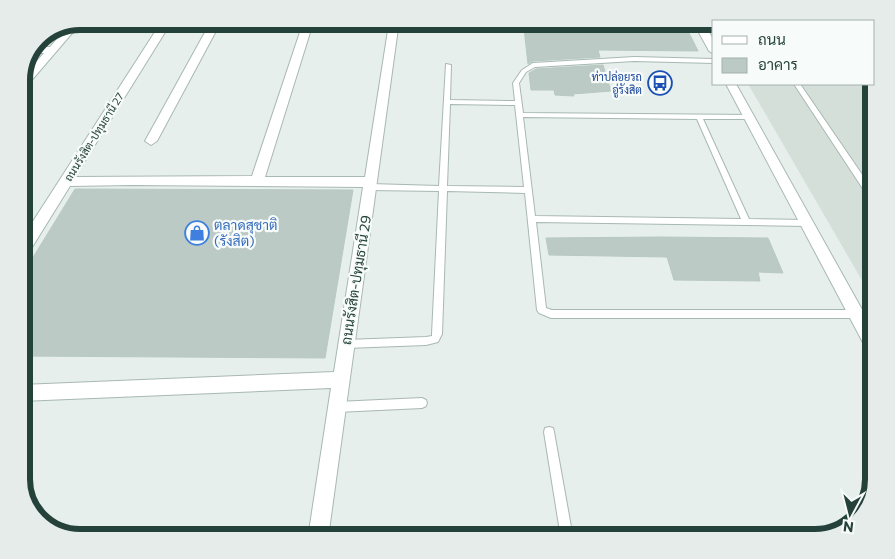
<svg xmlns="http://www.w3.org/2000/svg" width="895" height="559" font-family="Commissioner,Sarabun,sans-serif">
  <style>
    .built { fill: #d4dfda }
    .building { fill: #bbcac4; stroke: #b8c9c2 }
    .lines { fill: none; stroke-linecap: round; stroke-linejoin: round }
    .lane-casing { stroke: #a8b8b2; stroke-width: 2 }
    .street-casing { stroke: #a8b8b2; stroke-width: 2 }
    .lane { fill: #fff; fill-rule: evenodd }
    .street { fill: #fff; fill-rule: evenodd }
    .labels { text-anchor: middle; stroke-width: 4.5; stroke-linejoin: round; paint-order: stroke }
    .far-transit-label { font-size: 11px; fill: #164399; stroke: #f7fbf9; text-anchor: end }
    .far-street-label { font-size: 11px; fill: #24423a; stroke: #f7fbf9 }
    .shop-label { font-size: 14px; fill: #366cbe; stroke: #f7fbf9; text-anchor: start }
    .street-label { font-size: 14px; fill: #24423a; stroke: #f7fbf9 }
    .rim { fill: none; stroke: #24423a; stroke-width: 6 }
  </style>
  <rect width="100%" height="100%" fill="#e6efeb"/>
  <path class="built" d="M748,84h126v217z"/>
  <path class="building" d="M524,28l163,1 11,22 -100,-1 2,7 -67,4 -5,3z
    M603,65l8,26 -38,3 1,2 -19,-1 -1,-5h-23l-2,-17 7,-4z
    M75,189l278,1 -28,168 -304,-2v-79z
    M661,237l107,1 15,35 -25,-1 2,9 -86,-1 -7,-23 -118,-2 -3,-17z"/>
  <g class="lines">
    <g class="lane-casing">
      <path id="lane" d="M699,22h15v4l-17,-1 -1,-1z
        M634,57l80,2v4l-80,-2 -99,6 -9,5 -7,11 4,30 229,2 1,2 -3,2h-47l46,100 58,1 4,3 -4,3 -271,-4 10,86 6,2h304l3,1 2,3 -2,3 -3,1h-305l-12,-5 -2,-3 -12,-117 -78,-2 -5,143 -4,8 -12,3 -80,3 -3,-1 -2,-3 2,-3 3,-1 80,-3 6,-1v-2l7,-143 -69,-1 -4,-3 4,-3 69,2 7,-122 5,1 -1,35 65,1 -2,-18 9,-13 11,-7zM450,104l65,1 9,82 -77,-1zM523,117l174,2 44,100 -206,-3z
        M794,84h6l74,108v10l-3,-1z
        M422,398l4,2 1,3 -1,3 -4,2 -85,4 -4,-1 -1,-4 1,-4 4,-1z
        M549,427l4,1 1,4 19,106h-12l-17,-106 1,-4z"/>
    </g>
    <g class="street-casing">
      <path id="street" d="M80,21l-1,4 -54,63 -4,1v-10l23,-26h-12l3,-6h15l18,-21z
        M162,21h10l-97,156 177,-1 50,-150 -86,5 -59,110 -6,4 -6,-4 64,-116 -24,-1 -5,-3h41l-2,3 60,-3h120l-71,517h-20l23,-150 -310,13v-16l313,-13 29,-185 -231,-2 -62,1 -44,71 -5,2v-19zM389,24l-24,153h-100l47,-151z
        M402,21h301l11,20v13l-5,-3 -13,-24 -289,-3z
        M726,84h10l138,247v23l-6,-2z"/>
    </g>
    <use href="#lane" class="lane"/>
    <use href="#street" class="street"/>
  </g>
  <defs>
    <g id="bus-ring" transform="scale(1.25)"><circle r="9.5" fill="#f7fbf9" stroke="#1a4fb4" stroke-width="1.5"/><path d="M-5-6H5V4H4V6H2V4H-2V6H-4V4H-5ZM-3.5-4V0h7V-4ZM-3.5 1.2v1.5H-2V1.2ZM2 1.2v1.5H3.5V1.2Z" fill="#1a4fb4"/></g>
    <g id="shop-ring" transform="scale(1.25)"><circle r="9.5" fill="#f7fbf9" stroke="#3f7fe0" stroke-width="1.5"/><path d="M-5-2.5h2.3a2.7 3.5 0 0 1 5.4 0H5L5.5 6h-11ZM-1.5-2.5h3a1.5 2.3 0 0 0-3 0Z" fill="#3f7fe0"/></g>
  </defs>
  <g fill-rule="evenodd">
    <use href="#bus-ring" x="660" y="83"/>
    <use href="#shop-ring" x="197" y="233"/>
  </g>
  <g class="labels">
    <g class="far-transit-label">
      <text x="642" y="81">ท่าปล่อยรถ<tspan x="642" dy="13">อู่รังสิต</tspan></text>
    </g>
    <g class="far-street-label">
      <text transform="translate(94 137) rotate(-58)" y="4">ถนนรังสิต-ปทุมธานี 27</text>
    </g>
    <g class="shop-label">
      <text x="214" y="230">ตลาดสุชาติ<tspan x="214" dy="16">(รังสิต)</tspan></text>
    </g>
    <g class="street-label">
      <text transform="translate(356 280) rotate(-81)" y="5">ถนนรังสิต-ปทุมธานี 29</text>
    </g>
  </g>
  <path d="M0 0H895V559H0ZM80 30H815A50 50 0 0 1 865 80V479A50 50 0 0 1 815 529H80A50 50 0 0 1 30 479V80A50 50 0 0 1 80 30Z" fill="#e6ecea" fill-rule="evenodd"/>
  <path class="rim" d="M80 30H815A50 50 0 0 1 865 80V479A50 50 0 0 1 815 529H80A50 50 0 0 1 30 479V80A50 50 0 0 1 80 30Z"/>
  <rect x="712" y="20" width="162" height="65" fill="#f7fbf9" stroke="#a3b1ad"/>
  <rect x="722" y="36" width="25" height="8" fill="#ffffff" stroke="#a3b1ad"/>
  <text x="758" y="45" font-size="15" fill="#24423a">ถนน</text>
  <rect x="722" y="58" width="25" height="15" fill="#bbcac4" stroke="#a3b1ad"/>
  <text x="758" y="70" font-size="15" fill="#24423a">อาคาร</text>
  <g transform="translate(850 514) rotate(187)" stroke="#f7fbf9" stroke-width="4" paint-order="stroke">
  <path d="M0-4L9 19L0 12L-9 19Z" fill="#24423a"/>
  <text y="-8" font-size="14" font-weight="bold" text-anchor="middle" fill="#24423a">N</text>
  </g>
</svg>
